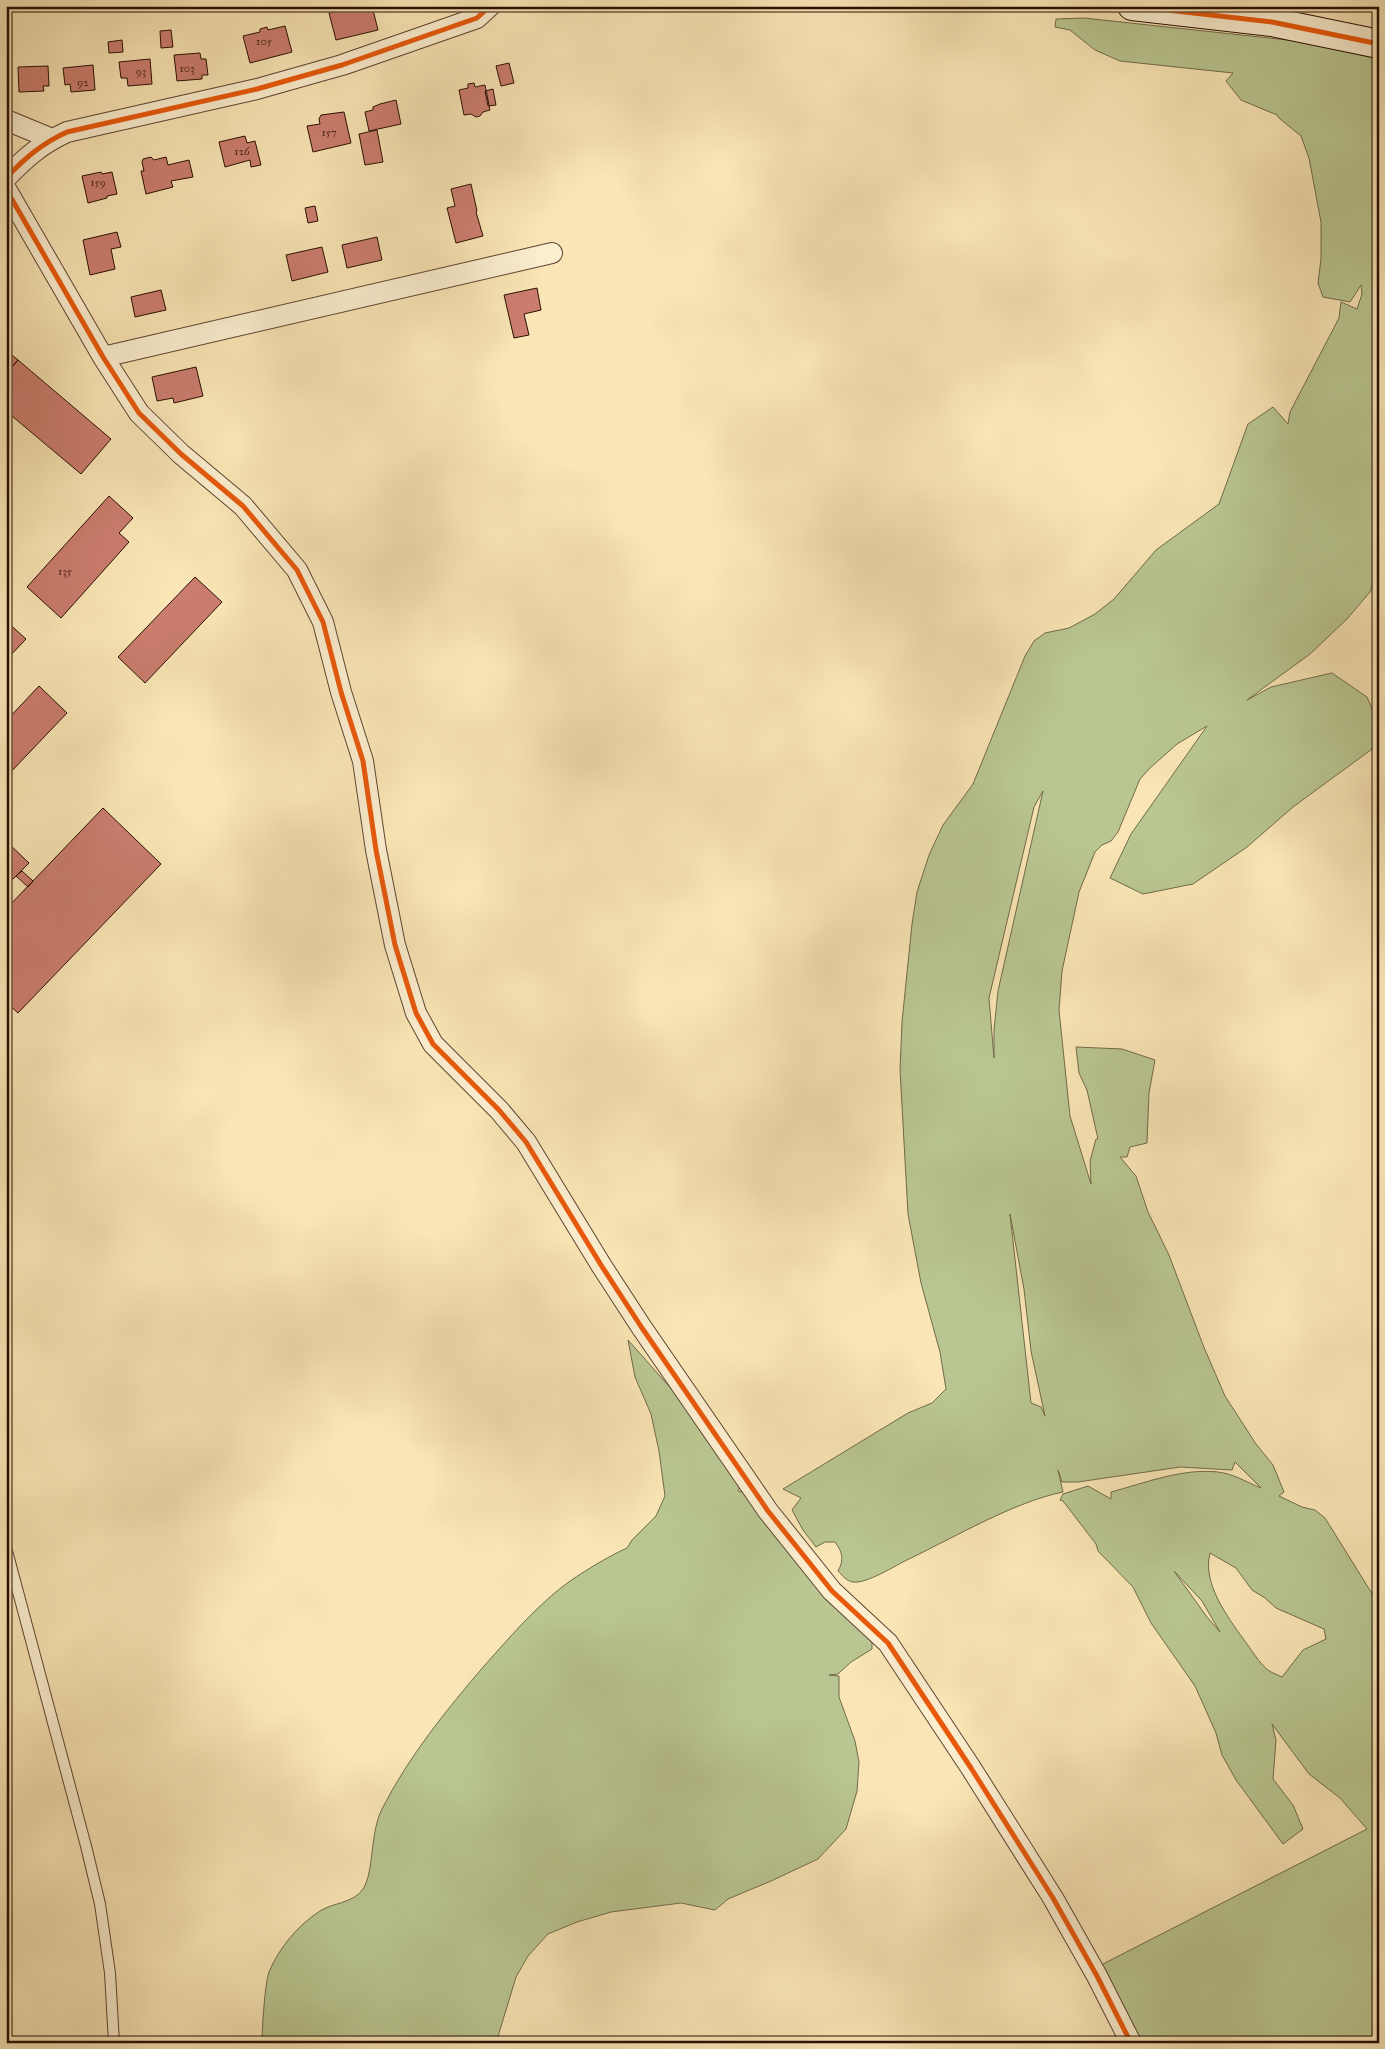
<svg xmlns="http://www.w3.org/2000/svg" width="1385" height="2049" font-family="'IM FELL Great Primer',serif">
  <style>
    .green { fill: #b9c691; stroke: #716a4a; fill-rule: evenodd }
    .lines { fill: none; stroke-linecap: round; stroke-linejoin: round }
    .stream { stroke: #707965; stroke-width: 5 }
    .building { fill: #cb7d6e; stroke: #290f02 }
    .lane-casing { stroke: #5d442f; stroke-width: 12 }
    .street-casing { stroke: #5d442f; stroke-width: 22 }
    .secondary-casing { stroke: #290f02; stroke-width: 30 }
    .lane { stroke: #fbeecf; stroke-width: 10 }
    .street { stroke: #fbeecf; stroke-width: 20 }
    .secondary { stroke: #fbeecf; stroke-width: 28 }
    .cycleway-casing { stroke: #fbeecf; stroke-width: 8 }
    .cycleway { stroke: #e8590c; stroke-width: 5 }
    .labels { text-anchor: middle; stroke-width: 4.5; stroke-linejoin: round; paint-order: stroke }
    .number-label { font-size: 11px; fill: #522a1d }
  </style>
  <rect width="100%" height="100%" fill="#f9e5b5"/>
  <filter id="stains"><feTurbulence type="fractalNoise" baseFrequency=".004" numOctaves="4"/><feColorMatrix values="0 0 0 0 .2 0 0 0 0 .09 0 0 0 0 .02 0 0 0 .5 -.17"/></filter>
  <radialGradient id="worn" r=".72"><stop offset=".6" stop-color="#630" stop-opacity="0"/><stop offset="1" stop-color="#630" stop-opacity=".3"/></radialGradient>
  <path class="green" d="M1084,18l213,23 82,18v511l-9,22 -23,27 -37,35 -63,46 24,-13 61,-14 35,24 12,28v19l-86,63 -46,40 -54,37 -50,10 -33,-16 21,-44 76,-108 -30,18 -27,24 -10,11 -22,53 -7,9 -9,4 -7,7 -16,40 -17,79 -3,39 11,106 21,68 -1,-23 6,-22h2l-11,-49 -8,-17 -3,-26 46,2 33,11 -6,33 -2,50 -17,4 -3,10h-7l16,19 12,36 21,43 34,90 22,51 31,48 17,21 11,27 -5,4 23,11 13,3 10,8 51,82 3,8v435h-240l-40,-77 268,-137 -27,-31 -31,-24 -37,-50 4,16 -3,39 20,26 10,24 -20,15 -47,-64 -14,-25 -6,-22 -21,-47 -44,-63 -18,-36 -35,-36 -2,-7 -33,-43 -3,-1 3,-6 25,-8 23,13v-7c34,-9 71,-24 107,-20 16,2 28,10 43,16l-26,-26 -3,8 -52,-3 -102,15h-16l-4,-12 5,22c-49,10 -108,45 -154,67 -13,6 -42,25 -56,23 -7,-1 -11,-7 -15,-11 6,-11 5,-18 -3,-29h-10l-9,5 -13,-17 -11,-20 9,-12 -18,-9 125,-76 24,-10 14,-14 -6,-37 -19,-69 -13,-69 -8,-144 2,-48 10,-98 5,-32 12,-37 14,-30 30,-41 52,-128 9,-15 11,-8 24,-5 26,-14 19,-15 42,-49 63,-46 29,-80 25,-17 15,17 2,-12 49,-94 2,-16 16,7 5,-15 -1,-9 -11,17 -27,-5 -5,-14 3,-24v-37l-12,-64 -8,-22 -22,-18 -2,-3 -36,-15 -15,-19 7,-8 -113,-12 -25,-11 -25,-20 -15,-3 1,-8zM1043,791l-45,200 -4,39v28l-5,-60 45,-191zM1010,1214l14,75 7,62 14,65 -4,-9 -10,-4zM1210,1553l26,15 16,22 13,8 11,10 48,21 2,10 -23,11 -21,27c-4,-2 -10,-4 -14,-7 -10,-8 -16,-20 -24,-30 -17,-24 -42,-57 -34,-87zM1174,1571l28,30 18,31 -13,-15z
    M628,1340l102,115 12,26 -4,10 8,2 126,147v9l-21,13 -13,12 -9,1 10,1v21l16,44 4,21 -2,29 -11,38 -28,30 -47,22 -43,18 -13,11 -34,-7 -70,9 -34,10 -29,12 -20,22 -12,21 -20,66h-234c0,-14 3,-61 7,-71 10,-24 29,-47 51,-61 12,-8 34,-8 43,-22 11,-16 7,-57 19,-80 27,-53 65,-100 103,-144 24,-27 49,-56 77,-78 17,-13 45,-30 65,-39l5,-8 24,-24 9,-20 -6,-45 -8,-37 -16,-37z"/>
  <g class="lines">
    <path class="stream" d="M6,7l10,-1"/>
  </g>
  <path class="building" d="M346,6l5,2 21,-2 6,24 -42,10 -7,-27 17,-4z
    M285,26l7,26 -42,11 -7,-27 17,-4v-3l7,-2 1,3z
    M171,30l2,17 -12,1 -1,-17z
    M122,40l1,12 -14,1 -1,-11z
    M200,53l1,6h5l2,16h-6v4l-25,2 -3,-26z
    M150,59l2,25 -24,2 -1,-8h-6l-2,-16z
    M509,63l5,20 -13,3 -5,-20z
    M93,65l2,25 -24,2 -1,-8 -5,1 -2,-17z
    M48,66l1,20h-6l1,5 -25,1 -1,-25z
    M474,83l1,4 10,-2 5,25 -7,2 -3,4 -4,1 -5,-3 -7,1 -5,-25 9,-2v-4z
    M493,89l3,16 -8,1 -3,-15z
    M396,100l5,24 -32,7 -4,-19 8,-2v-3l7,-3z
    M344,112l7,31 -38,9 -6,-26 13,-2 -1,-5 2,-4z
    M377,130l6,32 -18,3 -6,-31z
    M245,136l2,7 8,-2 6,24 -10,2 -1,-7 -25,7 -6,-25z
    M151,157l3,3 12,-3 2,8 21,-5 4,17 -22,4 2,6 -27,7 -5,-23h3l-2,-9 1,-3z
    M101,172l1,2 10,-2 5,22 -10,2v2l-19,5 -6,-27z
    M471,184l6,27 -1,1 7,24 -27,7 -9,-35 8,-2 -4,-17z
    M315,206l3,15 -10,2 -3,-15z
    M117,232l4,15 -10,2 4,20 -25,6 -7,-35z
    M377,237l5,23 -35,8 -5,-23z
    M322,247l6,25 -36,9 -6,-26z
    M537,288l4,22 -17,4 5,21 -15,3 -10,-43z
    M161,290l5,20 -31,7 -4,-20z
    M6,350l12,10 -12,14z
    M18,360l93,79 -30,35 -75,-63v-37z
    M196,367l7,29 -29,7 -1,-5 -16,3 -5,-24z
    M109,496l24,22 -14,15 10,9 -68,76 -34,-31z
    M195,577l27,25 -77,81 -27,-26z
    M6,621l20,18 -18,19 -2,-2z
    M39,686l28,27 -61,64v-56z
    M103,808l58,56 -143,149 -12,-11v-93z
    M7,842l22,21 -23,23v-43z
    M22,871l11,10 -5,6 -12,-11z"/>
  <g class="lines">
    <g class="lane-casing">
      <path id="lane" d="M6,1547l80,299 14,58 10,69 4,70"/>
    </g>
    <g class="street-casing">
      <path id="street" d="M6,120l46,19
        M6,178c19,-20 35,-34 61,-46l190,-43 85,-24 135,-47 13,-12
        M6,189l97,168 36,56 42,41 62,52 54,64 26,52 18,70 22,69 13,89 19,95 21,68 17,31 66,66 27,32 75,123 41,63 126,183 64,80 56,52 83,125 82,130 44,78 34,67
        M103,357l449,-104"/>
    </g>
    <g class="secondary-casing">
      <path id="secondary" d="M1132,6l140,16 107,22"/>
    </g>
    <use href="#lane" class="lane"/>
    <use href="#street" class="street"/>
    <use href="#secondary" class="secondary"/>
    <g class="cycleway-casing">
      <path id="cycleway" d="M1132,6l140,16 107,22
        M6,178c19,-20 35,-34 61,-46l190,-43 85,-24 135,-47 13,-12
        M6,189l97,168 36,56 42,41 62,52 54,64 26,52 18,70 22,69 13,89 19,95 21,68 17,31 66,66 27,32 75,123 41,63 126,183 64,80 56,52 83,125 82,130 44,78 34,67"/>
    </g>
    <use href="#cycleway" class="cycleway"/>
  </g>
  <g class="labels">
    <g class="number-label">
      <text x="264" y="45">105</text>
      <text x="187" y="72">103</text>
      <text x="141" y="75">93</text>
      <text x="83" y="86">92</text>
      <text x="329" y="136">157</text>
      <text x="242" y="155">126</text>
      <text x="98" y="186">159</text>
      <text x="65" y="575">135</text>
    </g>
  </g>
  <rect width="1385" height="2049" fill="none" stroke="#f9e5b5" stroke-width="25"/>
  <rect x="8" y="8" width="1370" height="2034" fill="none" stroke="#290f02" stroke-width="2.5"/>
  <rect x="12" y="12" width="1360" height="2024" fill="none" stroke="#290f02"/>
  <rect width="100%" height="100%" filter="url(#stains)"/>
  <rect width="100%" height="100%" fill="url(#worn)"/>
</svg>
